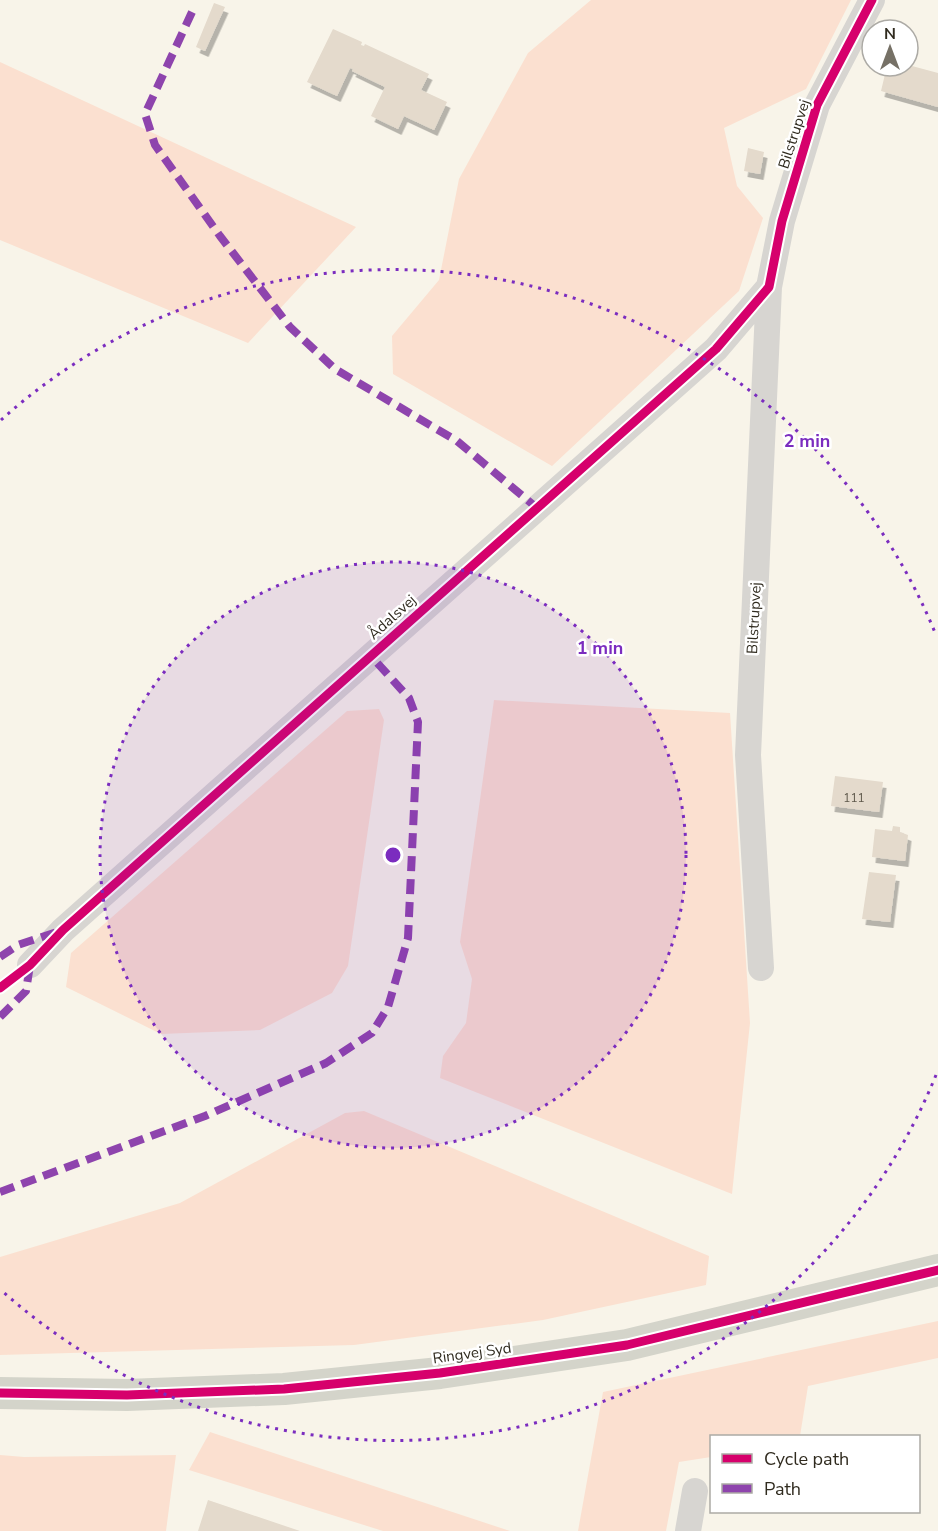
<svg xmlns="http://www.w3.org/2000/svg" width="938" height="1531" font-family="'Nunito Sans',sans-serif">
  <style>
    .green { fill: #fbe0d0 }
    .building { fill: #e4dacc; filter: url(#shadow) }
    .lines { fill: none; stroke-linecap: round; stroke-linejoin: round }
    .minor { stroke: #d7d5d1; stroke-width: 26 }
    .major { stroke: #d4d4ca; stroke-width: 32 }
    .quiet { stroke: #8e44ad; stroke-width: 8; stroke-dasharray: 15 8; stroke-linecap: butt }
    .cycleway-casing { stroke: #fff; stroke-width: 13 }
    .cycleway { stroke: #d6006c; stroke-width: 9 }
    .ring { fill: none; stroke: #7b2cbf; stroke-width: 3; stroke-dasharray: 3 6 }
    .labels { text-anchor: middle; stroke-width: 5; stroke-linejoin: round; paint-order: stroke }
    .number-label { font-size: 12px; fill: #5d574a }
    .street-label { font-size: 15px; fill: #302b1f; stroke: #fff }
    .centre { fill: #7b2cbf; stroke: #fff; stroke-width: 3 }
    .ring-label { font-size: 18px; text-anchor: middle; font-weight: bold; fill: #7b2cbf; stroke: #fff; stroke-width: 5; stroke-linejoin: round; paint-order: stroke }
  </style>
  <defs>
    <filter id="shadow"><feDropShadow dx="3.5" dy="6" stdDeviation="0" flood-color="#0004"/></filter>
  </defs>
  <rect width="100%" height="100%" fill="#f8f4e9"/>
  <path class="green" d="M591,0h260l-45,89 -82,39 13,58 26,32 -24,73 -187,175 -159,-92 -1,-38 47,-56 20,-101 69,-126z
    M0,62l356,165 -108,116 -248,-103z
    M494,700l236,13 20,310 -18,171 -292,-116 3,-22 23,-33 6,-44 -12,-37z
    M379,709l5,11 -36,246 -16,27 -72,37 -99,4 -95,-47 5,-34 276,-242z
    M364,1111l345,145 -3,29 -163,35 -189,25 -354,10v-98l180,-54 165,-90z
    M938,1321v37l-130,28 -8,50h-88l-1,21 -32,5 -13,69h-88l25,-139z
    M210,1432l300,99h-127l-194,-61z
    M0,1455l24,2 152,-2 -10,76h-166z"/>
  <path class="building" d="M214,3l11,4 -20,44 -9,-4z
    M333,29l29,13 -1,3 3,1 1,-2 64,30 -8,16 26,12 -13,28 -30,-14 -6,13 -27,-13 14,-29 -33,-16 1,-2 -3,-1 -13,28 -30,-14z
    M908,62l4,1v3l26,7v34l-57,-16 6,-25h21z
    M748,148l16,4 -4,22 -16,-3z
    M835,776l48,6 -4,30 -48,-6z
    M893,826l7,1v5l8,3 -3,26 -33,-4 3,-28 17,2z
    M869,872l27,3 -6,47 -28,-3z
    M208,1500l92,31h-102z"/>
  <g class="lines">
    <path class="minor" d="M30,965l33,-35 653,-581 53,-62
      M761,968l-13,-213 21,-468 13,-66 35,-116 55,-105
      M688,1531l7,-40"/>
    <path class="major" d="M0,1393l127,2 157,-6 156,-16 187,-28 311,-75"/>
    <path class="quiet" d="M192,12l-47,102 10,31 65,91 70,91 45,42 122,72 80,67
      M0,957l18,-12 39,-13
      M0,1017l26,-26 4,-26
      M0,1192l205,-76 121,-53 46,-30 16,-26 20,-69 10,-216 -9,-24 -38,-42"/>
    <g class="cycleway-casing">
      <path id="cycleway" d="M0,988l30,-23 33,-35 653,-581 53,-62 13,-66 35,-116 55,-105
        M0,1393l127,2 157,-6 156,-16 187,-28 311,-75"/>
    </g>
    <use href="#cycleway" class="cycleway"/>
  </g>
  <circle cx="393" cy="855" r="293" fill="#7b2cbf" fill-opacity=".12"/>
  <g class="ring">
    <circle cx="393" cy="855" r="293"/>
    <path d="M936 1075A586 586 0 0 1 1 1290M1 420A586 586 0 0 1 936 635"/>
  </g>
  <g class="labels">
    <g class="number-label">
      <text x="854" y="802">111</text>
    </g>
    <g class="street-label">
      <text transform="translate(794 134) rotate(-72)" y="5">Bilstrupvej</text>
      <text transform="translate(392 617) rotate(-42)" y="5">Ådalsvej</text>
      <text transform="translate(754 618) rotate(-87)" y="5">Bilstrupvej</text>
      <text transform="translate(472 1353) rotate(-8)" y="5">Ringvej Syd</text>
    </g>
  </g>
  <circle cx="393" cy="855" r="9" class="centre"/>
  <g class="ring-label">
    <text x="807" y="447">2 min</text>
    <text x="600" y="654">1 min</text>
  </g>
  <rect x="710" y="1435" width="210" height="78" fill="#ffffff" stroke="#acaaa5" stroke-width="1.5"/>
  <rect x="722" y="1454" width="30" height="9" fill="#d6006c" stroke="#acaaa5" stroke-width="1.5"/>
  <text x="764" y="1465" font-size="18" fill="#302b1f">Cycle path</text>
  <rect x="722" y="1484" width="30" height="9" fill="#8e44ad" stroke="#acaaa5" stroke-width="1.5"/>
  <text x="764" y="1495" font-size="18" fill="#302b1f">Path</text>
  <g transform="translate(890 48)"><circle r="28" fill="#ffffff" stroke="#acaaa5" stroke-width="1.5"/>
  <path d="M0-4.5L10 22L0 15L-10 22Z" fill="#767166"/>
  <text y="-9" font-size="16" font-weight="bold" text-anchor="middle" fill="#302b1f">N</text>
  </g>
</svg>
